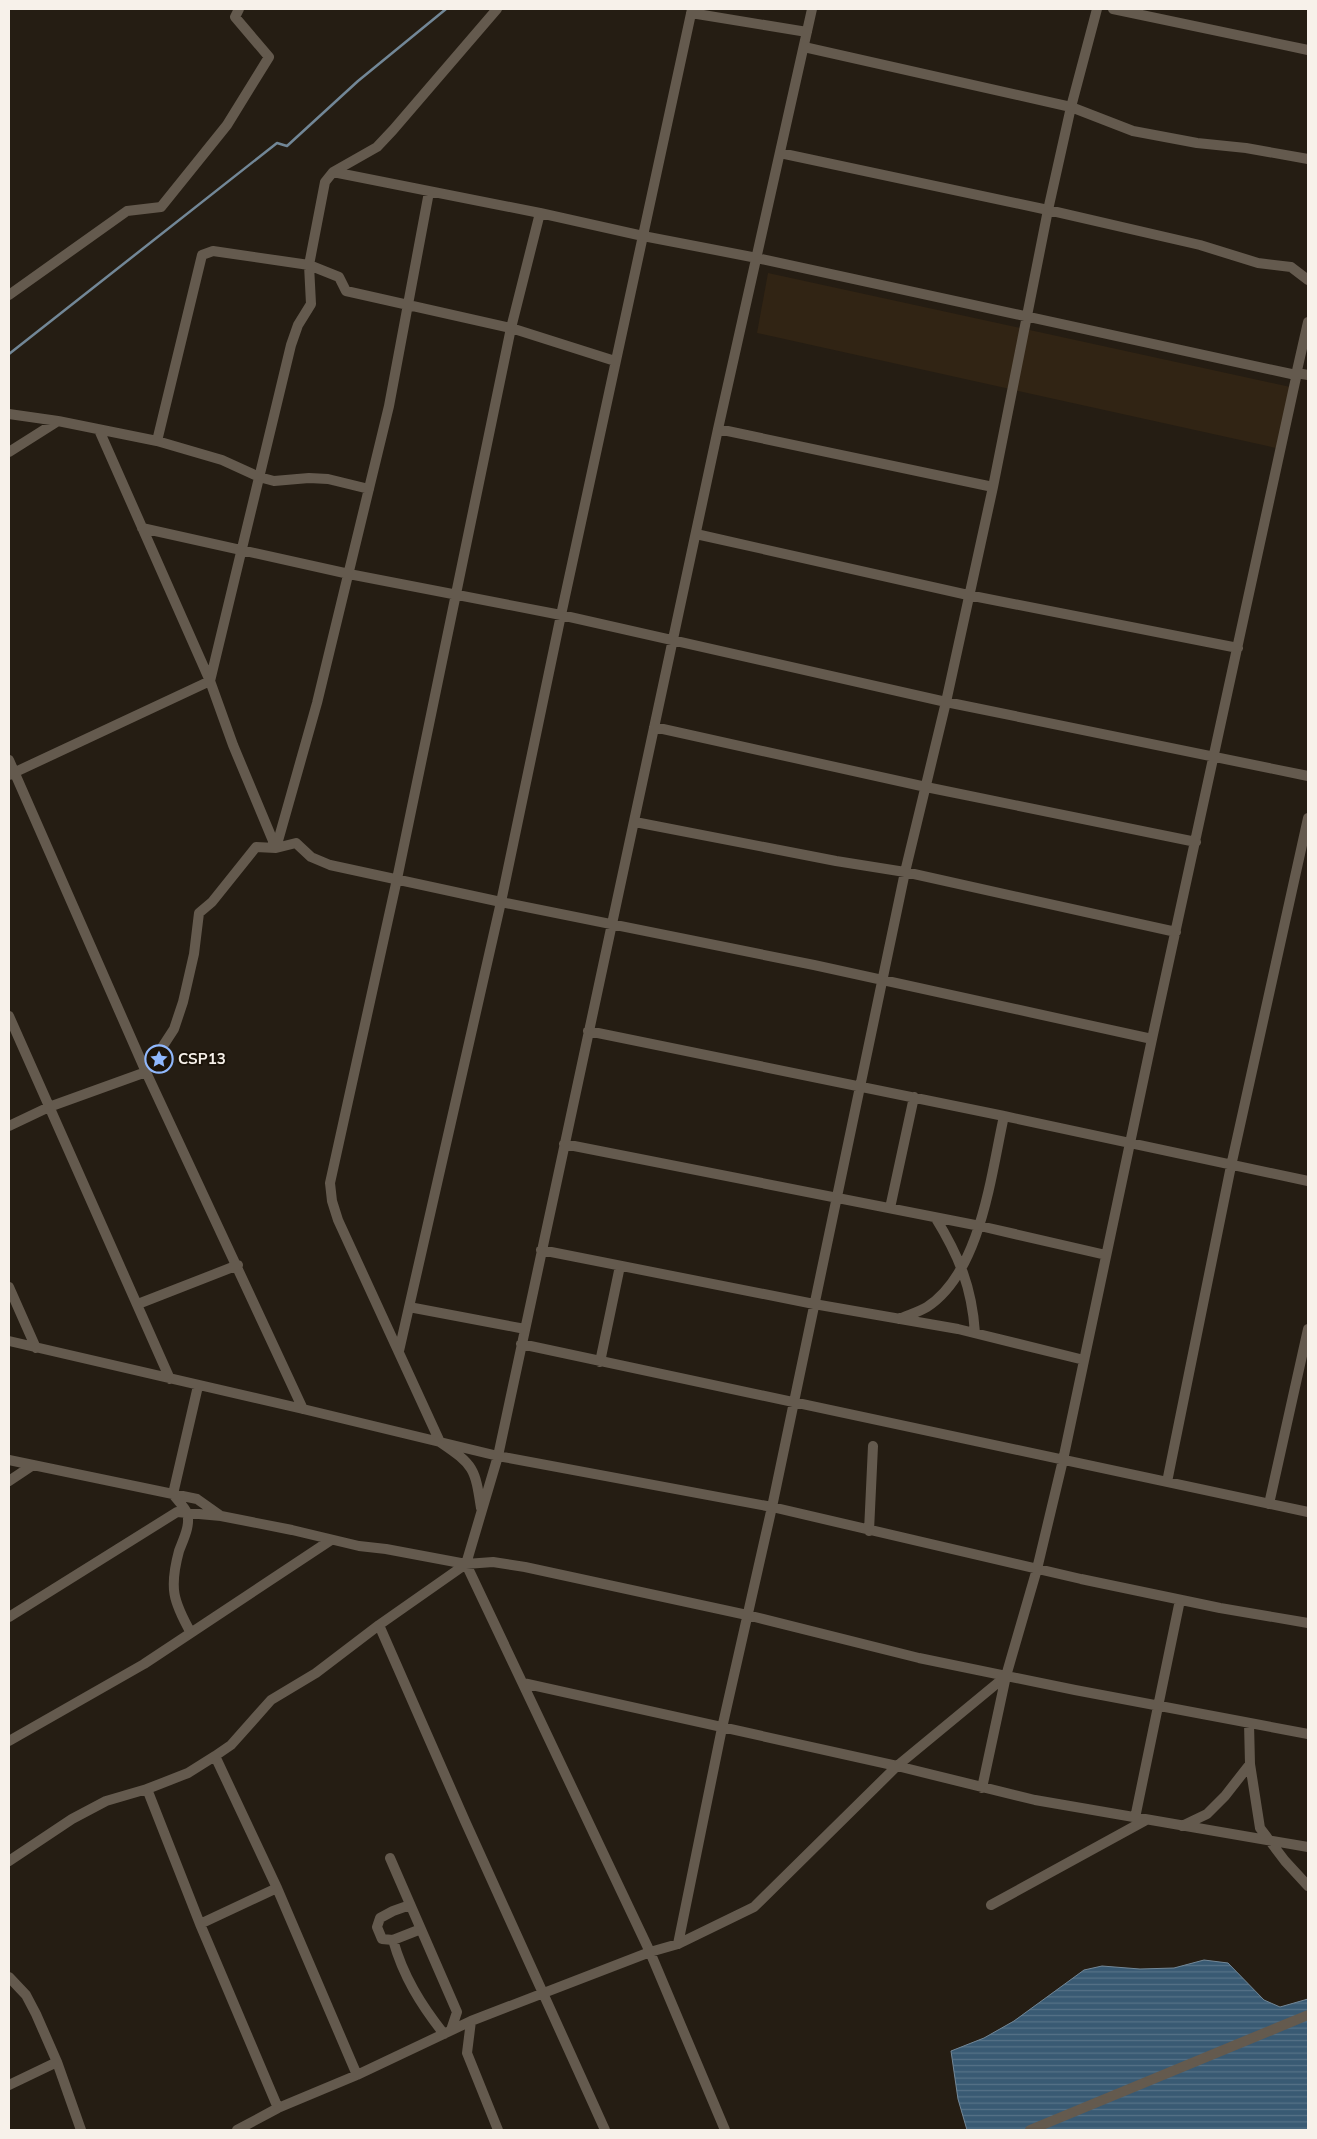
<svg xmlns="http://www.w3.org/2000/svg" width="1317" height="2139" font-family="Mulish,sans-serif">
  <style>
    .built { fill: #312414 }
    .water { fill: url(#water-rules); stroke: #728797 }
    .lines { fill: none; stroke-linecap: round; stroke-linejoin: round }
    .stream { stroke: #728797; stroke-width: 2.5 }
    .minor { stroke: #645a4e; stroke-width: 10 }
    .labels { text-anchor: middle; stroke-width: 4; stroke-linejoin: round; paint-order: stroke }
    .poi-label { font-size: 15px; font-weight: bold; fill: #f7f1ea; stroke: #1c140a; text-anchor: start }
  </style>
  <defs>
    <pattern id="water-rules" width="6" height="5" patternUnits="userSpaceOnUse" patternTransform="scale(1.25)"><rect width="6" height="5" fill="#395a73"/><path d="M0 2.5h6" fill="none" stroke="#567287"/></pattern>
  </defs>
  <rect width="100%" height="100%" fill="#251d13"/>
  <path class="built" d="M768,273l527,115 -19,60 -519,-115z"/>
  <path class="water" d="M1204,1960l24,3 36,37 16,7 28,-8v131h-341l-9,-31 -7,-48 33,-13 30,-17 70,-51 18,-4 38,3 34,-1z"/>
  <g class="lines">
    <path class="stream" d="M9,354l268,-211 10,3 71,-65 88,-72"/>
    <path class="minor" d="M1113,9l195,41
      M691,13l116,19
      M804,47l267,60 62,24 64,12 49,5 62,11
      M780,153l268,57 152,35 58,18 33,4 17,13
      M333,172l44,-25 16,-17 104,-121
      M9,295l118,-84 34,-4 66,-82 42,-68 -34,-40 4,-8
      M1296,375l12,-53
      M9,414l49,7 99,20 65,19 37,17 15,4 35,-3 19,1 41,10
      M718,429l275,58
      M99,430l111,251 23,64 43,103
      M157,441l45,-186 11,-4 96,14 30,12 7,14 165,37 104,33
      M9,452l49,-31
      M142,528l207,46 212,41 385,87 362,74
      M696,534l272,61 270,53
      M654,727l272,60 270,55
      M9,760l137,312 157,337
      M9,775l201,-94 81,-336 7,-20 13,-21 -2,-39 16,-83 8,-10 207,41 103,23 114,22 539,117 1,-2 11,2
      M635,822l201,39 69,11 271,60
      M276,848l41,-145 72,-297 40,-214
      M9,1016l161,363
      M588,1031l416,85 304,65
      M9,1126l40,-19 97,-35 28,-43 9,-27 11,-48 5,-41 13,-11 44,-55 20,1 20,-5 15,14 19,8 171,37 313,63 338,74
      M564,1144l416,82 126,29
      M890,1208l24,-111
      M935,1217c24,39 37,70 40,116
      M541,1250l273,54 144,25 126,31
      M9,1287l27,61
      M138,1304l100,-39
      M409,1307l116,22
      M899,1319c9,-4 20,-7 28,-12 54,-35 64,-133 77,-191
      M9,1341l294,68 195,47 274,51 309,72 139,29 88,15
      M521,1344c262,58 525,111 787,168
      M399,1351l102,-449 60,-287 131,-606
      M600,1362l20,-96
      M9,1460l188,39 24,17
      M9,1481l24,-16
      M1167,1482l64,-316 77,-348
      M1269,1504l39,-175
      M481,1508c-6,-40 -7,-43 -41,-66l-102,-222 -6,-19 -2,-18 67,-304 114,-551 29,-115
      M869,1531l4,-85
      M466,1564l184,388 75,178
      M9,1617l168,-105 44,4 71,14 67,16 27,3 80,15 27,-2 32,5 222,48 172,43 156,32 233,44
      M379,1625l86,196 140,309
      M191,1633c-18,-32 -22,-45 -12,-82 4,-11 12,-26 8,-38 -2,-6 -10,-13 -14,-19l25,-108
      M523,1683l374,83 138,34 273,47
      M1249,1723l1,41 10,64 25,33 23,25
      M9,1741l135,-77 187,-124
      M215,1756l62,132 80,187
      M982,1788l24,-112 31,-107 26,-109 89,-421 145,-666
      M147,1789l53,135 78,184
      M1135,1818l45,-218
      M1182,1826l25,-12 18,-18 25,-32
      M390,1858l67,154 -6,18
      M9,1861l63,-42 34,-18 41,-12 41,-16 27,-17 16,-11 40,-45 45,-27 63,-48 87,-61 32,-108 220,-1027 94,-420
      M410,1905l-17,6 -13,7 -3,9 5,12 11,1 28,-11
      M991,1905l155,-85
      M200,1924l77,-36
      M393,1940c10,36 28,65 51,94
      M678,1944l44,-216 50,-221 133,-635 41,-170 47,-215 55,-277 23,-103 26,-98
      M9,1977l17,18 10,19 21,48 24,68
      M471,2021l-4,32 31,77
      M9,2085l48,-23
      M237,2130l41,-22 79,-33 114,-54 179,-69 28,-8 76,-37 143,-141 109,-90
      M1030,2130l278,-115"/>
  </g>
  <defs>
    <g id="sight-ring" transform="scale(1.4375)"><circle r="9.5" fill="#1c140a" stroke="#90b8fd" stroke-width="1.5"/><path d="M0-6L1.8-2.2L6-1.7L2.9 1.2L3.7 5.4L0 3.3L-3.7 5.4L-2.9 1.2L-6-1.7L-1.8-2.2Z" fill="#90b8fd"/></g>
  </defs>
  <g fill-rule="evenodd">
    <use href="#sight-ring" x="159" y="1059"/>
  </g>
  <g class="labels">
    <g class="poi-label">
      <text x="178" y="1064">CSP13</text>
    </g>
  </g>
  <rect width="1317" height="2139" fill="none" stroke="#f7f1ea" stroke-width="20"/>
</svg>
